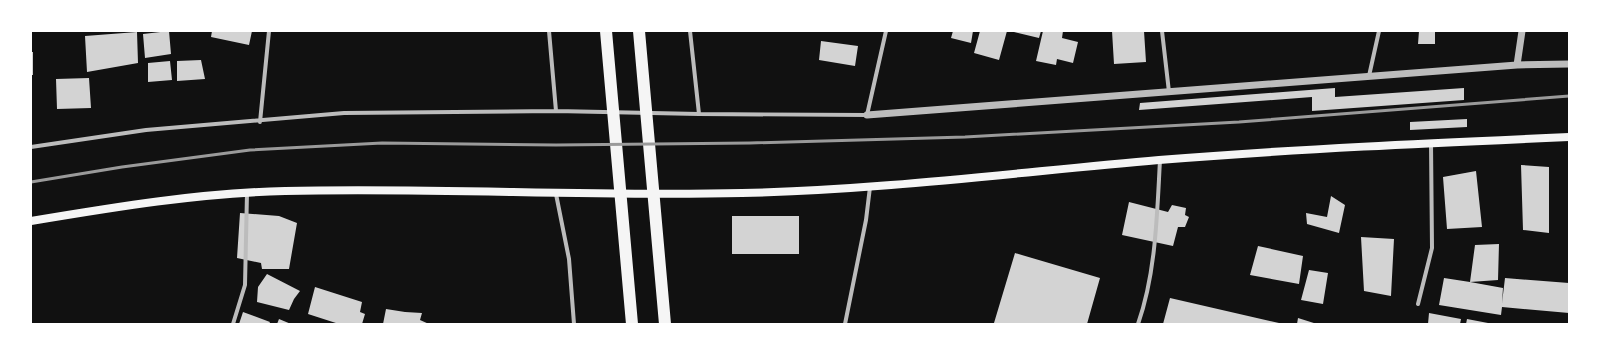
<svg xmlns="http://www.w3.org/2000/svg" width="1600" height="355" font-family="'PT Sans',sans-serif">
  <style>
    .building { fill: #d3d3d3 }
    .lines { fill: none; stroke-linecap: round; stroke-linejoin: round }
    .minor { stroke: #bcbcbc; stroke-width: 4 }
    .tertiary { stroke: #bcbcbc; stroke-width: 7 }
    .secondary { stroke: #f5f5f5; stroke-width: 8 }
    .motorway { stroke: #f5f5f5; stroke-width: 12 }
    .rail { stroke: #9a9a9a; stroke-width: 3 }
  </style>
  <rect width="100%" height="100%" fill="#111"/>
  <path class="building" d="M169,31l2,23 -26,4 -2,-24z
    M212,31h40l-3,14 -38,-8z
    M953,31h20l-2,12 -20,-5z
    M980,31h27l-8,29 -25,-7z
    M1010,31h31l-2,7z
    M1043,31h20l-1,7 16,4 -5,21 -16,-4 -1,6 -20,-4z
    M1112,31h32l2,31 -32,2z
    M1419,31h16v13h-17z
    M137,32l1,31 -51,9 -2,-36z
    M821,41l37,5 -3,20 -36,-6z
    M31,52h2v23h-2z
    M201,60l4,19 -28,2v-20z
    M170,61l2,19 -24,2v-19z
    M89,78l2,30 -34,1 -1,-30z
    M1335,88v9l129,-9v12l-152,11v-14l-173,13 1,-7z
    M1467,119v8l-57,3v-8z
    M1521,165l28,2v66l-26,-3z
    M1476,171l6,56 -35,2 -4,-52z
    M1331,196l14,9 -6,28 -32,-9 -1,-11 21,4z
    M1129,202l39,10 4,-7 14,3 -1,7 4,2 -4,10h-7l-5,19 -51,-11z
    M240,213l39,3 18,7 -8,46h-27l-1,-6 -24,-5z
    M732,216h67v38h-67z
    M1361,237l33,2 -3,57 -27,-5z
    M1499,244l-1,36 -28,2 33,6 -1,15 3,-25 64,5v30l-67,-6 -1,8 -62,-10 5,-27 26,4 5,-37z
    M1258,246l45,10 -4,28 -49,-9z
    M1015,253l85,25 -13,46 -93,-1z
    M1309,270l19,3 -5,31 -22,-4z
    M267,274l33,17 -6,8 -5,11 -32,-8 1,-15z
    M315,287l47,15 -2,10 5,2 -3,10h-23l-31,-10z
    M1170,298l109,25v1h-116z
    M386,309l19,3 17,1 -2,7 9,4h-46z
    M243,312l27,10 -1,2h-30z
    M1429,313l32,6 -1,5h-32z
    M1298,318l19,6h-20z
    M279,319l12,5h-14z
    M1467,319l21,4v1h-22z"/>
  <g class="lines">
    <path class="minor" d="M549,31l7,80
      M690,31l9,83
      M1162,31l7,61
      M1369,76l10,-45
      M260,122l9,-91
      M31,147l115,-17 198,-17 212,-2 143,3 168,1 19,-84
      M556,194l13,65 5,65
      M1418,304l14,-56 -1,-105
      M233,324l12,-39 2,-92
      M845,324l21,-104 4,-33
      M1138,324c18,-51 19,-110 22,-164"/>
    <path class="tertiary" d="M1517,65l5,-34
      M867,115l650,-50 52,-1"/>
    <path class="secondary" d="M31,221c84,-14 168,-28 254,-30 152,-4 304,6 457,2 139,-3 278,-21 417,-33 136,-11 273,-17 410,-23"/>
    <path class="motorway" d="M606,31l26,293
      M639,31l26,293"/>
    <path class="rail" d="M31,182l91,-15 128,-17 132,-7 174,2 194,-2 215,-6 274,-15 330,-26"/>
  </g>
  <rect width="1600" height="355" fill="none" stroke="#ffffff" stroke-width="64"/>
</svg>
